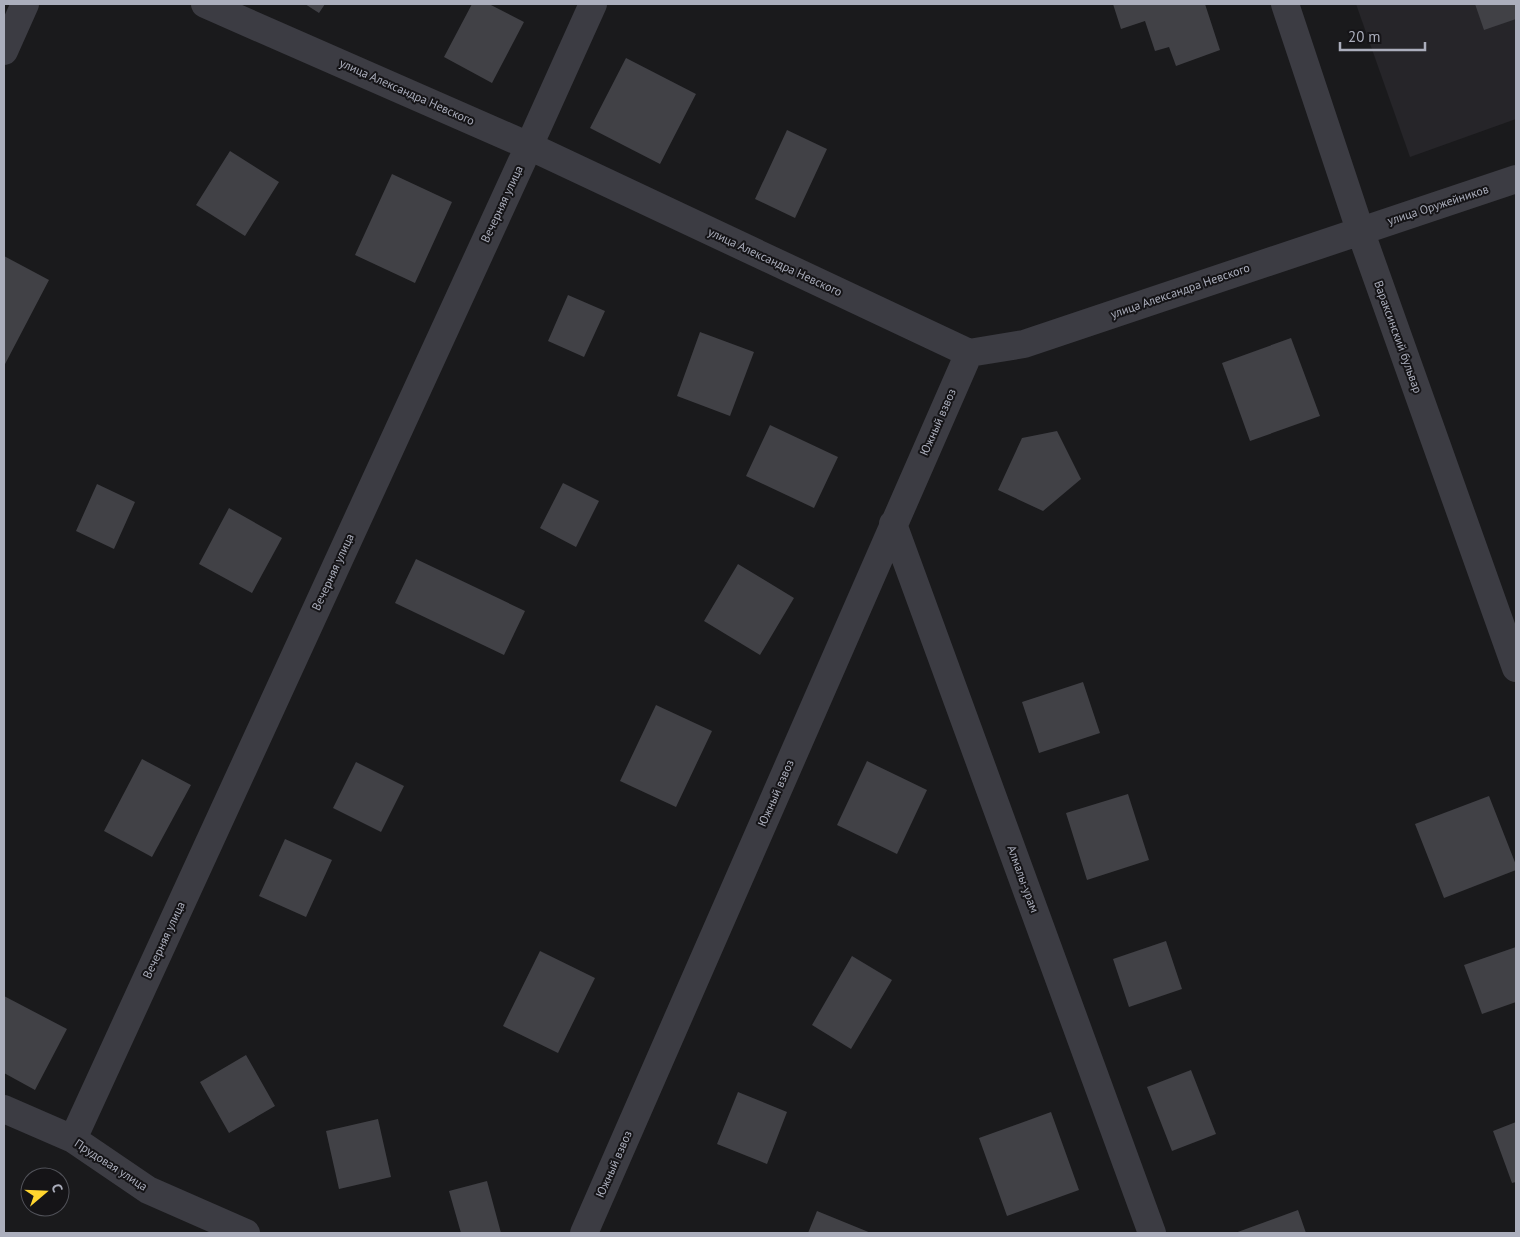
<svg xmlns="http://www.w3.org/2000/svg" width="1520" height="1237" font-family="'PT Sans',sans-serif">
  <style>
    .built { fill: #262529 }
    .building { fill: #414146 }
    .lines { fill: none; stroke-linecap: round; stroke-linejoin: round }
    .minor { stroke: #3c3c43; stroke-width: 28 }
    .labels { text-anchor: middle; stroke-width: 4; stroke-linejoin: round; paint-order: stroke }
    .street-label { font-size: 12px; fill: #abaebc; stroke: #151417 }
  </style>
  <rect width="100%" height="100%" fill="#1a1a1c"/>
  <path class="built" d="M1356,4h160v115l-106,38z"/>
  <path class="building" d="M305,4h20l-6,9z
    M472,4h17l35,18 -32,61 -48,-26z
    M1113,4h92l15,46 -44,16 -7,-19 -14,4 -10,-30 -24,8z
    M1475,4h41v15l-32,11z
    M626,58l70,36 -36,70 -70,-36z
    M787,130l40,19 -32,69 -40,-19z
    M230,151l49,31 -34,54 -49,-31z
    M392,174l60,28 -37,81 -60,-28z
    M4,256l45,24 -45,86z
    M568,295l37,16 -21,46 -36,-16z
    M700,332l54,20 -24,64 -53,-20z
    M1291,338l29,78 -70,25 -28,-78z
    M770,425l68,32 -24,51 -68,-32z
    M1057,431l24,48 -38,32 -45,-21 24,-52z
    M563,483l36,18 -23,46 -36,-19z
    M97,484l38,18 -21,47 -38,-18z
    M229,508l53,30 -30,55 -53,-29z
    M416,559l109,52 -21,44 -109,-52z
    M738,564l56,34 -34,57 -56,-34z
    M1083,682l17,51 -61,20 -17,-51z
    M656,705l56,26 -36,76 -56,-26z
    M142,759l49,26 -39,72 -48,-26z
    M867,761l60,29 -30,64 -60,-29z
    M356,762l48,24 -23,46 -48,-24z
    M1128,794l21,66 -62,20 -21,-67z
    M1489,796l27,69v5l-72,28 -29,-74z
    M285,839l47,21 -26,57 -47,-21z
    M1166,941l16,48 -53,18 -16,-48z
    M1516,947v55l-34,12 -18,-49z
    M540,951l55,27 -37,75 -55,-27z
    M852,956l40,24 -41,69 -39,-24z
    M4,996l63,33 -32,61 -31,-17z
    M246,1055l29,51 -46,27 -29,-51z
    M1191,1070l25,64 -44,17 -25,-64z
    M738,1092l49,20 -20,52 -50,-20z
    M1051,1112l28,78 -72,26 -28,-78z
    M378,1119l13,58 -52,12 -13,-58z
    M1516,1122v60l-4,1 -19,-52z
    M487,1181l14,52h-40l-12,-42z
    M1298,1210l8,23h-71z
    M817,1211l54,22h-63z"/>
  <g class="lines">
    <path class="minor" d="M205,4l324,142 440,207 55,-9 492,-165
      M1285,4l75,226 156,438
      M4,51l21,-47
      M893,524l259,709
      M4,1109l69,30 75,51 98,43
      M73,1139l456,-993 64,-142
      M584,1233l385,-880"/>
  </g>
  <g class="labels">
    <g class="street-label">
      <text transform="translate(407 92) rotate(24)" y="4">улица Александра Невского</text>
      <text transform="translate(502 204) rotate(-65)" y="4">Вечерняя улица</text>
      <text transform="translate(1438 205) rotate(-18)" y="4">улица Оружейников</text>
      <text transform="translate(775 262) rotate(25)" y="4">улица Александра Невского</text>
      <text transform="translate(1180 291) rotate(-19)" y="4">улица Александра Невского</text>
      <text transform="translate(1398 337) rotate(70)" y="4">Вараксинский бульвар</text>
      <text transform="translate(938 422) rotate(-66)" y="4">Южный взвоз</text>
      <text transform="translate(333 572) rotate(-65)" y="4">Вечерняя улица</text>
      <text transform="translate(776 793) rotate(-66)" y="4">Южный взвоз</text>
      <text transform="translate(1023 879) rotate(70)" y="4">Алмалы-урам</text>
      <text transform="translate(164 940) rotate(-65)" y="4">Вечерняя улица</text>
      <text transform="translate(614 1164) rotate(-66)" y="4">Южный взвоз</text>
      <text transform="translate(111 1165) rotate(33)" y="4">Прудовая улица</text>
    </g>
  </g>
  <rect width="1520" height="1237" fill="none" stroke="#abaebc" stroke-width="10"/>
  <g transform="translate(45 1192) rotate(71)"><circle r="24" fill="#151417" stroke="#515259"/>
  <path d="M0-4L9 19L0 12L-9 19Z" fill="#ffd62f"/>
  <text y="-8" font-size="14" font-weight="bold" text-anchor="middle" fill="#abaebc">С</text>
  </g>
  <path d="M1340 42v8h85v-8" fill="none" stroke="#abaebc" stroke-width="2.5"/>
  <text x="1348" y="42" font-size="15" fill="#abaebc" stroke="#151417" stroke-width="4" paint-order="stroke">20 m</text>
</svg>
